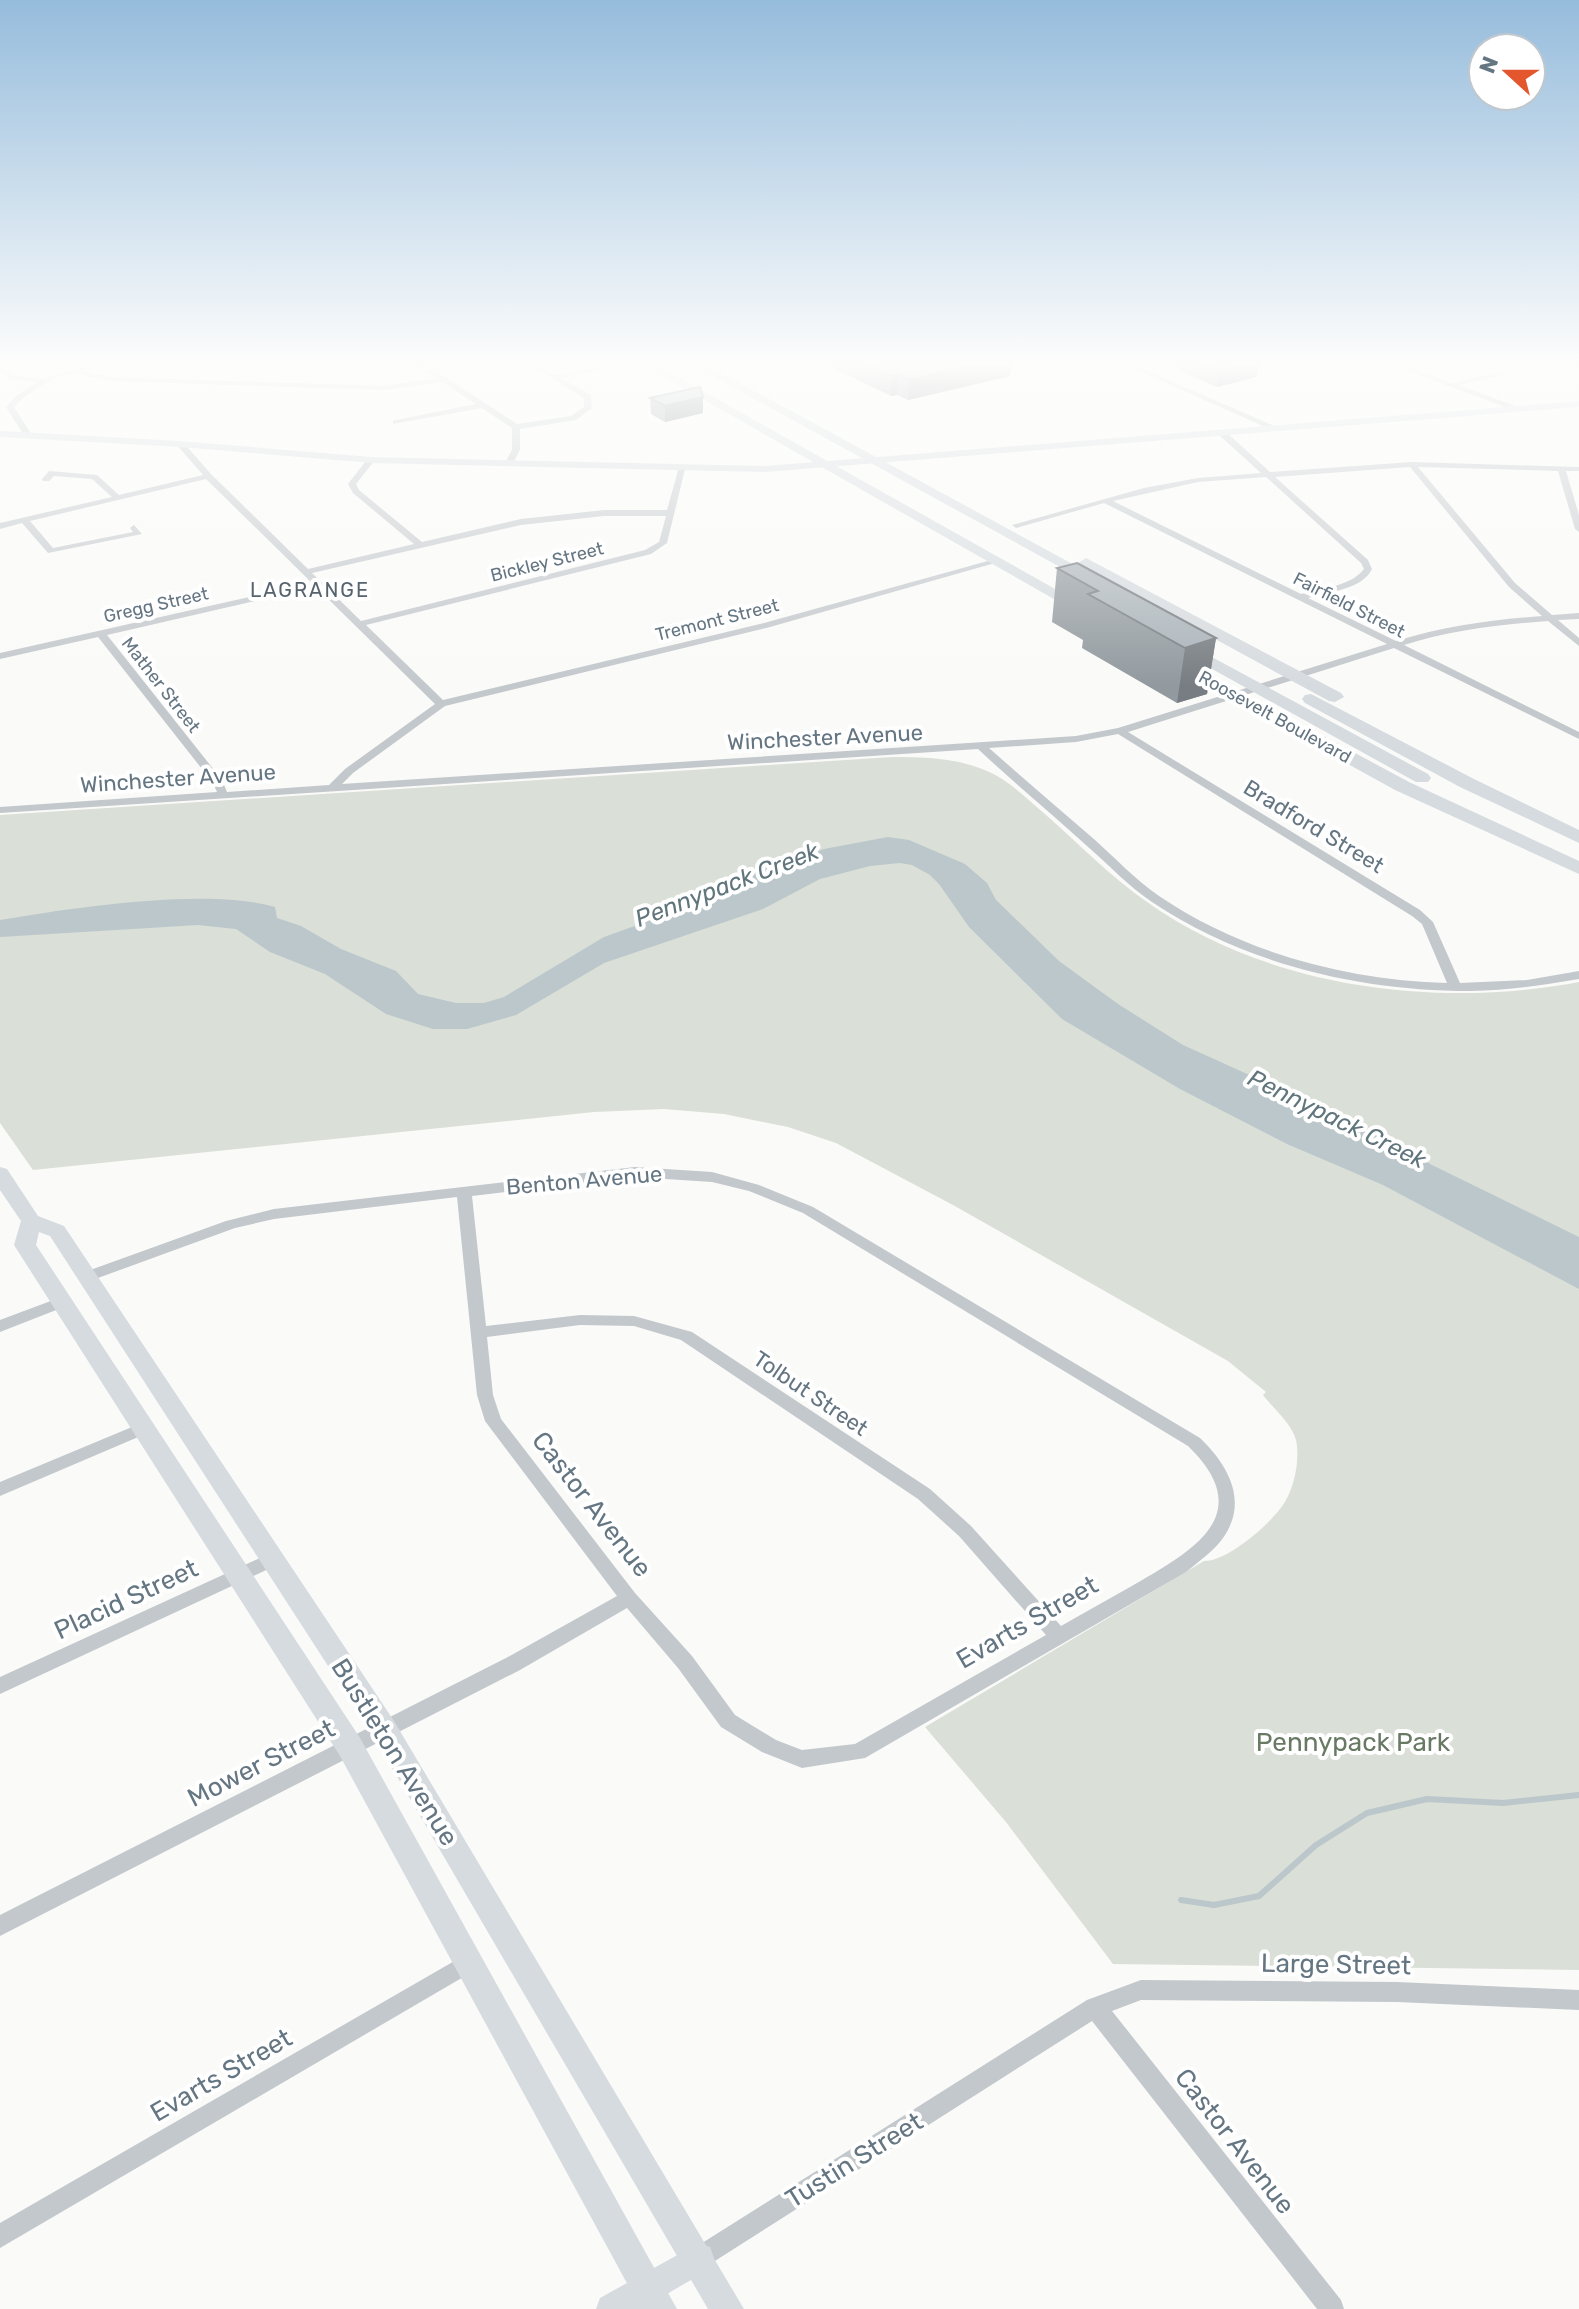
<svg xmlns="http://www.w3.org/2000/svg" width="1579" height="2309" font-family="Rubik,sans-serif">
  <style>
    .green { fill: #dadfd7 }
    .water { fill: #bbc7cb }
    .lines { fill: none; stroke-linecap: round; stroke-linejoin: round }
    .stream { stroke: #bbc7cb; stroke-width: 6 }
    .street { fill: #c3c8cc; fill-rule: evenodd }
    .secondary { fill: #d6dbdf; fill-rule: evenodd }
    .primary { fill: #d6dbdf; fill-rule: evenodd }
    .highway { fill: #d6dbdf; fill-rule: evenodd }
    .wall { fill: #929a9f }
    .shaded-wall { fill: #777d82 }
    .building { fill: #aab3b9; stroke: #777d82; stroke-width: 2 }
    .labels { text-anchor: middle; stroke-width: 8; stroke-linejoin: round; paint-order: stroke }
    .far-street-label { font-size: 18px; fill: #657683; stroke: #fff }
    .far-neighbourhood-label { font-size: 20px; letter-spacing: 2px; fill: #57646e; stroke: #fff }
    .street-label { font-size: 22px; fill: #657683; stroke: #fff }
    .water-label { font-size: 24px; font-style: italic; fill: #60757c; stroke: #fff }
    .near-street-label { font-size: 26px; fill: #657683; stroke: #fff }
    .near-park-label { font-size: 26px; fill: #687a64; stroke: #fff }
  </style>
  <rect width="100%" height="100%" fill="#fafaf8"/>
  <path class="green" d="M892,757c33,0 65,1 95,14 23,10 40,28 59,44 33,29 65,62 101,87 121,86 289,107 432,80v988l-466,-6 -107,-142 -81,-95 279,-166c23,1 71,-40 82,-61 9,-16 14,-42 10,-60 -4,-16 -23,-32 -33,-45l3,-3 -38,-31 -275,-156 -117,-62 -48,-16 -64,-13 -60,-5 -70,3 -561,58 -33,-47v-308z"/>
  <path class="water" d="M888,837l21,3 56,24 22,19 9,17 63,61 59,43 65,41 192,87 57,33 147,72v52l-196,-104 -96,-41 -107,-55 -118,-70 -93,-92 -30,-43 -9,-9 -18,-10 -12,-2 -30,3 -50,13 -57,30 -159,54 -88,52 -49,14h-34l-47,-15 -61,-40 -55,-22 -34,-23 -38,-4 -198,12v-17c72,-12 207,-33 275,-13l2,11 24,8 40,23 55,22 22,23 38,9h28l20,-6 100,-60 61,-22 96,-45 63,-21z"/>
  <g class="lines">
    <path class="stream" d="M1181,1900l33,5 45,-9 57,-51 51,-32 60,-14 76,4 76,-8"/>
    <path class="street" d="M95,363h10l-23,8 27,6 276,9 52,-8 -30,-15h9l16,5 85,56 54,-8 13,-9v-9l-57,-35h7l21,12 63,-12h13l-70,15 30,17 1,13 -16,12 -56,9v21l-8,15h-3l-4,-2 7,-13v-22l-30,-20 -89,16v-4h3l80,-16 -34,-22 -57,8 -276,-9c-10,-2 -22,-6 -32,-7 -20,-2 -50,19 -63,33l18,28 -7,2 -19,-30 10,-11 21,-14 -27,-3 -10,-7v-5l15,8 29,4z
      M1121,363h9l149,65 -7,2z
      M1387,363h8l57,20 51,-12v4l-44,10 61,23 -7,2z
      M1565,363l14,1v4l-13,-3z
      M1218,430h6l46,42 142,-10 167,5v4h-13l13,44v17l-4,-3 -17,-58 -140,-4 97,116 37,32 27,-2v6l-21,1 21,18v8l-31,-25c-50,4 -96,9 -144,24l175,87v7l-185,-91 -266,84 292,178 13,12 27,61 67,-3 52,-9v8c-36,6 -72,12 -109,12 -110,0 -226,-27 -318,-89 -24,-16 -43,-37 -65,-56 -36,-33 -74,-64 -109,-97l-978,64v-6l217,-15 -4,-9 -115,-146 -98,22v-6l312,-70 -106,-104 -176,42 23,27 80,-16 -3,-4 4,-3 8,9 -94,19 -26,-30 -22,6v-6l112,-26 -20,-18 -38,-3 -5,5h-6l-1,-2 7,-8 48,4 22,20 84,-20 -27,-31 7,-2 28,32 97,95 106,-25 -61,-51 -5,-9 20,-26 7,2 -19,24 3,6 63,52 99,-23 83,-9h63l12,-43 7,-2 -19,78 -16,11 -285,71 77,75 321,-77 231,-64 7,2 -232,66 -325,79 -92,67 -11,11 734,-48 42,-8 269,-84 -283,-141 -88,25 -4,-3 132,-37 54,-10 63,-5 -43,-39zM1410,467l99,120 33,29c-52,4 -96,10 -146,25l-88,-43c20,-6 55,-9 64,-29l-4,-9 -93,-83zM1266,477l95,86 3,6c-13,17 -43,20 -63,25l-188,-93 85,-19zM604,516h62l-7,26 -14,8 -284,71 -49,-48 209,-48zM316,587l119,117 -90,65 -16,16 -102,7 -5,-12 -115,-145zM1118,734l294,182 10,8 25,59c-100,-3 -204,-30 -288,-87 -23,-16 -43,-37 -64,-56 -36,-31 -71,-61 -106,-92l87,-6z
      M635,1167l77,5 47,13 54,22 387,231c28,27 49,63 23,100 -9,13 -24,23 -37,34l-321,186 -63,10 -40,-16 -41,-25 -43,-59 -51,-60 -107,62 -520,266v-21l506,-257 111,-62 -132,-175 -8,-26 -20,-198 -183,22 -39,9 -148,54 -5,-1 -3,-4 3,-4 144,-52 48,-12zM635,1177l77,5 37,9 54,22 385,233c69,67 8,103 -51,137 -25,14 -51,29 -76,43l-90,-100 -41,-37 -238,-157 -58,-16 -54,-1 -94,11 -14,-130zM580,1325l54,1 47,14 237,159 41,37 87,99 -191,109 -53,6 -26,-10 -41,-25 -43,-59 -57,-63 -134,-174 -8,-24 -6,-58z
      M64,1296l5,1 3,4 -3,4 -69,27v-12z
      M144,1422l6,2 2,4 -2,4 -150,64v-14z
      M273,1552l6,2 3,5 -3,5 -279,130v-17z
      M470,1952l7,3 4,7 -4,7 -477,279v-25z
      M1141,1980l256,2 182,8v20l-182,-8 -256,-2 -29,11 229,289 3,9h-27l-225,-288 -385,245 -8,4 -8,-4 -4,-8 4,-8 396,-250z"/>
    <path class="secondary" d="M1579,401v6l-814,65 -394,-9 -191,-16 -180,-10v-6l180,10 191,16 394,9z
      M699,2243l11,4 4,11 -4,11 -69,40h-45l4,-11z"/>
    <path class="primary" d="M0,1167l7,2 31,47 26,10 330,495 350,588h-36l-334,-572 -324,-501 -11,-4 -3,13 324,493 317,571h-36l-301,-553 -326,-511 7,-24 -21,-31z"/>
    <path class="highway" d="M639,363h14l436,245 -8,5 -6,-2z
      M689,363h14l401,218 -8,5 -5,-2z
      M1086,558l255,135 3,4 -9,5 -6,-1 -248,-135 -3,-3z
      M1184,642l244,132 3,4 -3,4h-12l-238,-132 -2,-3z
      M1182,660l227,122 170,79v13l-184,-84 -219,-121 -2,-4z
      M1311,694l163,85 105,51v13l-119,-56 -155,-84 -3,-4 3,-4z"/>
  </g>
  <path class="wall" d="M823,363h188l-1,13 -102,24 -11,-5 -6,1z
    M1181,363h78l-3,14 -39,10 -37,-16z
    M703,397v16l-38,9 -14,-8 -1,-16z
    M1057,568l159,70 -9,56 -30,9 -95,-55 1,-8 -31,-18z"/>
  <path class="shaded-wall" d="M982,363h29l-1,13 -102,24 1,-20z
    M1259,363l-3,14 -39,10 2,-16z
    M898,374l-1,21 -6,1 1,-20z
    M703,397v16l-38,9v-16z
    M1216,638l-9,56 -30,9 8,-55z"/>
  <path class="building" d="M864,363h118l-73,17 -11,-6 -6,2z
    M1198,363h59l-38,8z
    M700,387l3,10 -38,9 -15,-8z
    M1077,563l139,75 -31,10 -97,-54 10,-3 -41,-23z"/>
  <linearGradient id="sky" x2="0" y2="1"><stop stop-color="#96bcdc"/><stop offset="0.53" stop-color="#fdfdfc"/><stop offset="1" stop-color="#fdfdfc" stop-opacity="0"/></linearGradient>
  <rect width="1579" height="686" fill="url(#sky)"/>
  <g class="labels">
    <g class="far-street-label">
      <text transform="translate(547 562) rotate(-14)" y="6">Bickley Street</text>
      <text transform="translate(156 605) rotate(-13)" y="6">Gregg Street</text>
      <text transform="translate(1349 605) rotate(27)" y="6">Fairfield Street</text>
      <text transform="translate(717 620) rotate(-14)" y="6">Tremont Street</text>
      <text transform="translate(161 685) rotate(52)" y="6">Mather Street</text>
      <text transform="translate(1275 717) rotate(29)" y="6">Roosevelt Boulevard</text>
    </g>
    <g class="far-neighbourhood-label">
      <text x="310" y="597">LAGRANGE</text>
    </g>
    <g class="street-label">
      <text transform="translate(825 737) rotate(-3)" y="8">Winchester Avenue</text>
      <text transform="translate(178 778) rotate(-4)" y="8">Winchester Avenue</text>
      <text transform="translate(1314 826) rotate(31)" y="8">Bradford Street</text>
      <text transform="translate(584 1180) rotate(-5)" y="8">Benton Avenue</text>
      <text transform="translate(811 1393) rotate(34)" y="8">Tolbut Street</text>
    </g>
    <g class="water-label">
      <text transform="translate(727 885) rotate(-21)" y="8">Pennypack Creek</text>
      <text transform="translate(1337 1119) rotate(26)" y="8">Pennypack Creek</text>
    </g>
    <g class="near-street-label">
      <text transform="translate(592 1504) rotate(52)" y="9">Castor Avenue</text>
      <text transform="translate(126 1599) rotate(-25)" y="9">Placid Street</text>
      <text transform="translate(1027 1622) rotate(-30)" y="9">Evarts Street</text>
      <text transform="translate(395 1752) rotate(58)" y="9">Bustleton Avenue</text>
      <text transform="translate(261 1763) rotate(-27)" y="9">Mower Street</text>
      <text transform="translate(1336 1964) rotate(1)" y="9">Large Street</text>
      <text transform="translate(221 2075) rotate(-30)" y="9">Evarts Street</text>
      <text transform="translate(1235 2141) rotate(52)" y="9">Castor Avenue</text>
      <text transform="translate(854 2160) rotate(-32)" y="9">Tustin Street</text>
    </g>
    <g class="near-park-label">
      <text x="1353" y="1751">Pennypack Park</text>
    </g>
  </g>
  <g transform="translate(1507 72) rotate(291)"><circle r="38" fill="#ffffff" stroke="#c1c8cd" stroke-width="2"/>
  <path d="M0-6L14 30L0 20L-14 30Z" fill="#e4572e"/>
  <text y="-12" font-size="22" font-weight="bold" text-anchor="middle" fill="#657683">N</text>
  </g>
</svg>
